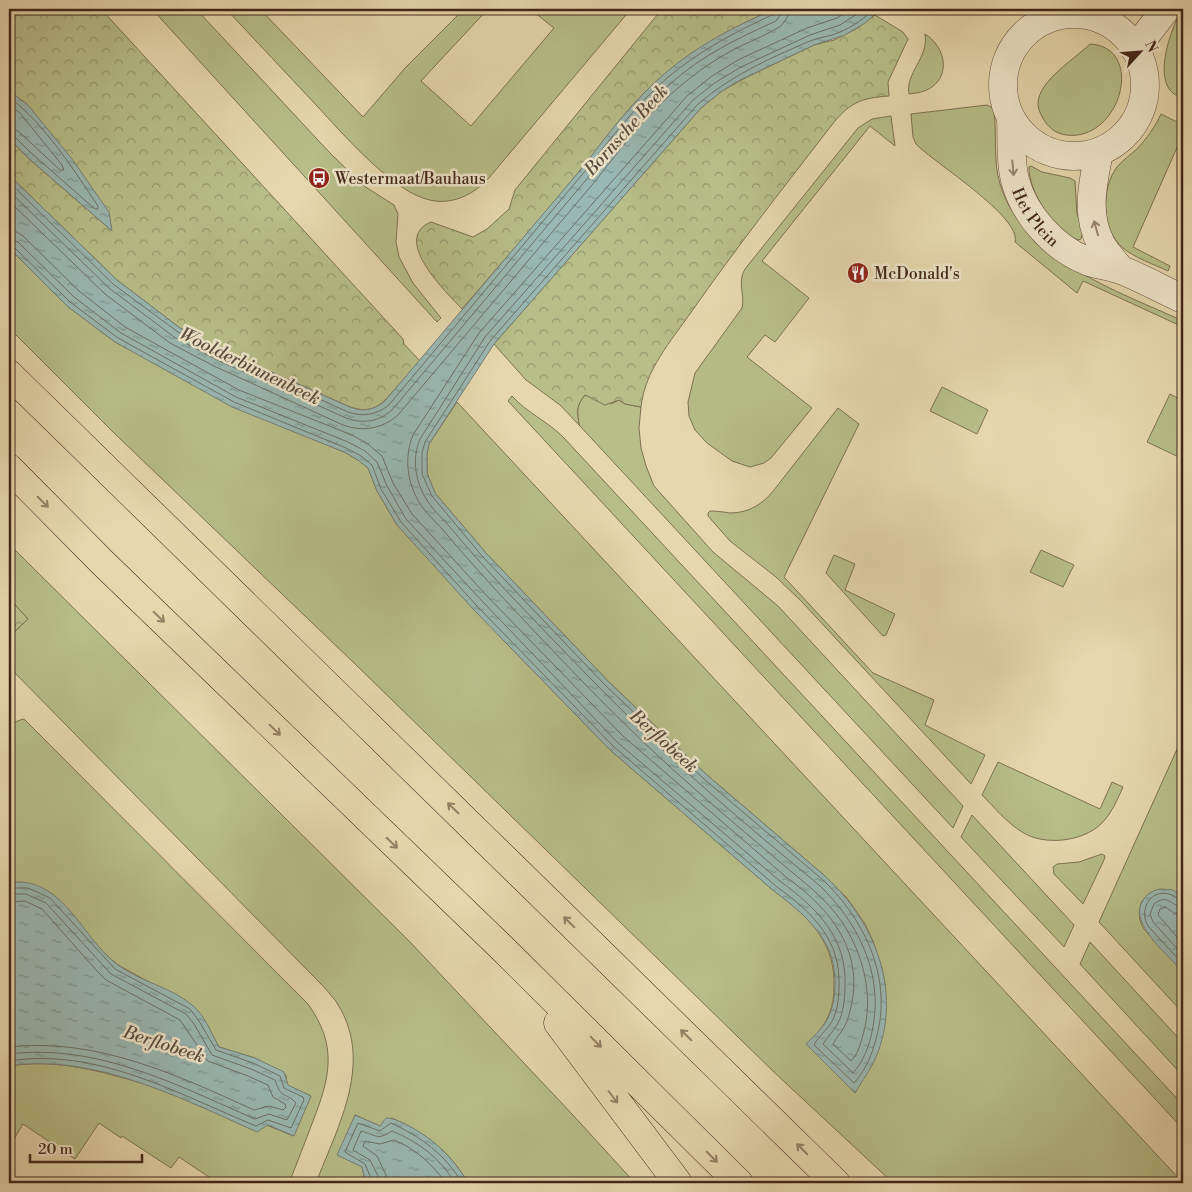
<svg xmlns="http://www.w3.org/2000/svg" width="1192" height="1192" font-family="'Libre Bodoni',serif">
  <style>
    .grass { fill: #b7be88; stroke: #7d7252 }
    .forest { fill: url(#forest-crowns); stroke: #7d7252 }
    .water { fill: url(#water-ripples); stroke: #777e76 }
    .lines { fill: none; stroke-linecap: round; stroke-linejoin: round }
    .shore { stroke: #6e7067; stroke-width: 1 }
    .street-casing { stroke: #6c5340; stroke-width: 29 }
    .highway-casing { stroke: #43271b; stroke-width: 29 }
    .street { stroke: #efe6ca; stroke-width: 28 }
    .highway { stroke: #e6d8ad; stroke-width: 28 }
    .oneway { stroke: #998672 }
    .oneway2 { stroke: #948064 }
    .labels { text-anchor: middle; stroke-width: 5; stroke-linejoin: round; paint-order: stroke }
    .poi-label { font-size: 16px; fill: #43271b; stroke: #efe6ca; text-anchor: start }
    .street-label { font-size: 16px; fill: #43271b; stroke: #efe6ca }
    .water-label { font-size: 18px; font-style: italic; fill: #584b41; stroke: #efe6ca }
  </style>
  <defs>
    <pattern id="forest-crowns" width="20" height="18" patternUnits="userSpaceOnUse" patternTransform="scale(1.25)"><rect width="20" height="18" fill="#b7be88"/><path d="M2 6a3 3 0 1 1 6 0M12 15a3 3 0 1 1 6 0" fill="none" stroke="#969a6e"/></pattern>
    <pattern id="water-ripples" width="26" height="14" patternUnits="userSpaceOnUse" patternTransform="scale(1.25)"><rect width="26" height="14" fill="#99b8b3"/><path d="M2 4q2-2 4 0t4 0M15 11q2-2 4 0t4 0" fill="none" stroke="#7e9691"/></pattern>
  </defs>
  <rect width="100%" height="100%" fill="#e6d8ad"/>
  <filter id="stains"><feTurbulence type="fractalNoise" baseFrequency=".004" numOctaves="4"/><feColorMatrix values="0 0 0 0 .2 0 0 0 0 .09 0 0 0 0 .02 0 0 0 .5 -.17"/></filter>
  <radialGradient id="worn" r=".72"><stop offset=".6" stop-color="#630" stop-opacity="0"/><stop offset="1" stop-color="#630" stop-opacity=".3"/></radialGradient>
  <path class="grass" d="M152,9h44l134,144 34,33 30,19 4,9 -2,28 3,15 14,26 28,35 -4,4z
    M226,9h34l103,108 43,-50 58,-58h24l-67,72 50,45 83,-98 -24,-19h101l-143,170c-17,18 -41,28 -65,19 -35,-12 -81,-65 -106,-92 -30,-32 -61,-65 -91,-97z
    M1182,9h1v90c-6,-3 -12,-6 -15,-12 -11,-20 4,-60 14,-78z
    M925,34c18,11 27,38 7,53 -7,5 -15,6 -23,7 -4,-21 20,-36 16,-60z
    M1090,44c56,3 31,98 -24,91 -14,-2 -22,-12 -27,-25 -8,-25 35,-50 51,-66z
    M987,105l6,3 1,4c3,23 -1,50 6,72 23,76 118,107 183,137v6l-100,-46 -6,12 -62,-51c7,-25 -82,-80 -99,-98l-3,-7 -2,-23z
    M1161,114l22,11v9l-50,113 37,19 -2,5c-15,-7 -33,-13 -45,-23 -22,-18 -22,-60 -6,-81 6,-7 13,-12 20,-18 10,-11 18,-22 24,-35z
    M891,116l4,30 -25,-20 -108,135 47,37 -34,44 -10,-7 -18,22 65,51 -41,50 -7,5 -14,4 -18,-6 -25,-18 -12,-13 -6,-14 -1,-14 7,-29 47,-65c3,-13 -5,-26 3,-39l113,-141 14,-9z
    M1031,166l11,6 28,6 5,3 2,33 6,18 -2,7 -3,1c-23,-6 -50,-50 -49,-73z
    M9,248l58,58 48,36 187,92 42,18 14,8 10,8 9,23 20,34 118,127 95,98 164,141c35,25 62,52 60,97 0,12 -3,25 -10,36 -5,8 -11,14 -18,20l49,49 24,-45 6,-28v-35l-3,-16 -9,-28 -8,-17 -18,-26 -21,-21 -119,-102 -98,-93 -123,-129 -51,-60 -8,-20v-19l2,-10 28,-42 726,781h-290l-117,-109 -423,-412 -240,-230 -104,-104z
    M942,387l46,23 -11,24 -47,-23z
    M1170,394l13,7v58l-36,-17z
    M585,395l26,9 8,-4 6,4 16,3 -2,21 2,20 5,18 8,20 59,66 65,54 185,200 -10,22 -374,-403c-2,-14 -3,-19 6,-30z
    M512,396c15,17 37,26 52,42l619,667v24l-675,-728z
    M838,408l21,16 -75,153 89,96 61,27 -9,25 60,30 -14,29 -169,-182 -26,-25 -46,-36 -22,-25v-3l2,-2c7,0 14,1 20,2 19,0 33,-9 44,-23z
    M9,544l401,398 161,171 64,70h-167c-19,-33 -42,-49 -76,-65l-12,8 -25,-11 7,52 3,13 7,3h-56c22,-58 60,-123 19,-183 -5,-6 -10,-12 -15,-17l-311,-316v-30l19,-18 -19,-21z
    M1041,550l33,15 -11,22 -33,-15z
    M834,555l21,9 -10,26 50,24 -9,21 -3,1 -57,-63z
    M23,719l2,1 283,284c30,42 22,73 5,117 -8,21 -16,42 -24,62h-71l-39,-26 -8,11 -49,-32 -1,2 -22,-15 -24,36 -52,-35 -14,23v-81c48,-8 94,6 139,19 11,3 22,9 33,12 38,12 76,23 112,39l18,-40 -24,-11 -1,-10 -31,-17 -36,-11 -16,-29 -10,-12 -75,-41 -97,-83 -12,2v-154l6,-8z
    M1183,736v162l-6,-6 -35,9c-4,10 -4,19 2,28l39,43v41l-84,-91z
    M998,762l102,47 12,-27 11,5c-6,13 -11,26 -22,37 -19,18 -57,22 -79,8 -16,-10 -27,-24 -40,-37z
    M972,815l102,110 -10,22 -103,-110z
    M1102,854l3,2 -1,4 -21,44 -29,-30 -1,-7 4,-3 22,-2z
    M1090,942l93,101v33l-103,-112z"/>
  <path class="forest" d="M9,9h92l302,330 1,5 16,17c-8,9 -16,18 -24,27 -14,16 -23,27 -46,19l-128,-57 -42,-22 -63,-48 -108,-105v-37l17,18 85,74 -83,-125 -19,-14z
    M662,9h113c-40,17 -77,37 -110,65 -33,26 -57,62 -83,94 -39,48 -80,94 -120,141 -14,-15 -72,-70 -31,-87l42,15 14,-8 22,-20 6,-19z
    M875,15l28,17 5,7 -20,43 1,14c-29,2 -40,7 -58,30 -47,61 -95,122 -139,185 -21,30 -47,59 -51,96l-16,-3 -6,-4 -14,5 -20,-10c-9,11 -8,16 -6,30l-19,-20 -34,-25 -32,-36 207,-236 21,-17 25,-14 67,-32 20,-5 22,-11z
    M9,598l19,21 -19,18z"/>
  <path class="water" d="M775,9h106l-16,14 -20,12 -31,10 -76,36 -16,10 -21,17 -207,236 -65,100 -2,10v19l8,20 51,60 123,129 29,28 69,65 119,102c49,45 77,115 50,180 -5,12 -14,24 -21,36l-49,-49c8,-8 17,-16 22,-26 10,-20 9,-52 -1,-72 -11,-22 -33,-40 -53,-55l-164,-141 -137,-141 -76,-84 -20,-34 -9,-23 -10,-8 -14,-8 -112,-45 -117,-65 -48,-36 -58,-58v-73l108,105 63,48 42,22 128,57c13,5 23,3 34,-5l199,-235c24,-32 50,-66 80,-92 33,-29 72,-49 112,-66z
    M9,91l19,14 44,54 37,53 3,19 -86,-75 -17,-18z
    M14,882c51,-3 69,58 104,83 23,17 53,22 74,40 13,10 19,28 27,42l36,11 29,14 4,13 23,11 -17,40 -26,-11 -11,7c-74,-33 -164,-79 -248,-66v-182z
    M1161,889l12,1 10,8v74c-14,-16 -54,-48 -41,-70 4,-8 11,-12 19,-13z
    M355,1115l25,11 6,-8c7,0 12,3 19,6 27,13 48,33 63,59h-96l-7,-3 -3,-13 -25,-12z"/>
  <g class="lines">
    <path class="shore" d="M9,97c36,27 64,72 89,109v3h-3l-65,-57 -16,-16 -5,-1
      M9,105l11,8 42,52 2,5h-4l-42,-39 -9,-3
      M9,182l104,102 65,48 42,22 128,58c15,5 27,3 40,-6l198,-236c25,-32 51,-66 81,-92 32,-27 68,-46 105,-63l3,-6
      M9,191l100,97 65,49 43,23 129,58c17,6 32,4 46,-8l199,-236c24,-31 49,-64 79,-90 31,-28 68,-46 106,-63l4,-6 1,-6
      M9,201l96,93 65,49 44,23 129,59c20,7 39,4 55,-10l199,-236c35,-46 72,-91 122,-121 20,-13 43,-20 62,-32l6,-8 2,-9
      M9,231l8,1 6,4 56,55 46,36 114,63 113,45 16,9 14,12 11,27 19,31 75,82 136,140 163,141c49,35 83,81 61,144 -3,9 -10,15 -14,23l18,17c7,-7 9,-16 12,-26 11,-38 1,-80 -21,-113 -16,-24 -40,-41 -61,-59 -28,-24 -57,-48 -84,-72 -68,-59 -130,-125 -192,-191 -21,-23 -42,-46 -62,-70 -8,-9 -18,-18 -24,-28 -12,-20 -15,-45 -6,-67l66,-102 208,-237 25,-20 26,-16 69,-32 30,-10 16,-9
      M9,239l9,3 56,55 47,36 115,64 112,45 17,9 12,11 10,24 19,33 76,82 135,141 164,140c36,26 66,56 64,103 0,11 -1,23 -5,34 -4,10 -12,17 -17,25l30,29c11,-12 17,-29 20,-46 10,-54 -15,-105 -54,-142 -40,-33 -80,-66 -119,-101 -65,-58 -125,-121 -185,-184 -23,-24 -45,-49 -66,-74 -8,-9 -18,-18 -24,-29 -10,-18 -13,-39 -5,-58l65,-102 208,-237 23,-18 25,-15 69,-32 30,-10 25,-16
      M9,245l5,2 56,55 48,36 116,64 112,46 15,8 11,9 9,24 20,33 76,84 136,140 164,141c36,26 64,53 62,100 0,9 -1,20 -5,30 -4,11 -15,18 -20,28l40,38c11,-12 18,-28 22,-44 17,-59 -10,-118 -53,-159l-119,-101 -99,-94 -123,-129 -50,-60 -10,-22v-21l3,-11 65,-101 207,-236c33,-29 73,-47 113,-64 7,-3 15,-4 22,-6 16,-5 31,-15 42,-26
      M9,888h19l22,10 65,71 75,40 9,12 17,29 37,13 27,13 4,12 19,9 1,3 -13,28 -23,-8 -12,6c-78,-32 -159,-79 -247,-65
      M9,894h17l20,9 65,71 75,40 8,10 18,31 39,14 24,11c7,21 10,11 21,23l-9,17 -18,-6 -14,5c-78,-34 -158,-76 -246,-65
      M1183,901c-6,-1 -8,-6 -14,-7 -20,-5 -30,17 -21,32l35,38
      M9,902l16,-1 17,8 55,62 9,9 74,40 28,41 40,15 20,9 5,12 12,7 1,3 -3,3 -14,-4 -15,4c-77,-35 -158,-73 -245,-63
      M1183,907c-13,-1 -15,-14 -29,-3l-4,10 3,8 30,33
      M1183,915l-9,-2 -9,-6 -5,2 -2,6 25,29
      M373,1183l-8,-19 -20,-12 13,-29 22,8 11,-8c30,14 54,31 71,60
      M379,1183v-5l-9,-18 -17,-10 8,-19c16,4 16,10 31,0 27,11 48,27 63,52
      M387,1183l-1,-8 -9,-19 -14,-10 2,-5 15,3 14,-4c22,9 38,24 52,43"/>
    <g class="street-casing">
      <g id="street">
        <circle cx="1074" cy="85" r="71"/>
        <path d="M1135,49l31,-40"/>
        <path id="s1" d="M1011,119c1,20 -1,42 4,61 9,35 39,68 72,81 11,4 23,5 34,9 21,8 42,20 62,29"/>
        <path d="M1099,152c-6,32 -14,61 2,92 5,9 13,17 19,25"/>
      </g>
    </g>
    <g class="highway-casing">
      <path id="highway" d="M9,374l827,809
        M9,468l94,95 397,383 239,237
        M558,1023l120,160"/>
    </g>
    <use href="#street" class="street"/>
    <use href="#highway" class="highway"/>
  </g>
  <defs><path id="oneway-shaft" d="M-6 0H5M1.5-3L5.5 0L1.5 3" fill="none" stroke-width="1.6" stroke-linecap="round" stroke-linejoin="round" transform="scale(1.25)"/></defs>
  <g class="oneway">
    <use href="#oneway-shaft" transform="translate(1013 168) rotate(85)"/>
    <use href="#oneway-shaft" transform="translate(1096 228) rotate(-106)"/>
  </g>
  <g class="oneway2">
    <use href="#oneway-shaft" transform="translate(43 502) rotate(45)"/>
    <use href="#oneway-shaft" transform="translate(159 617) rotate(44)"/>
    <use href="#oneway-shaft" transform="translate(275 730) rotate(44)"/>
    <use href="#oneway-shaft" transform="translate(453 808) rotate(-136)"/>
    <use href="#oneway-shaft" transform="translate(392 843) rotate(44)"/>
    <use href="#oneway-shaft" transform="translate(569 922) rotate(-136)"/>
    <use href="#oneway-shaft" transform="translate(686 1035) rotate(-136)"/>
    <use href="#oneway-shaft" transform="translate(596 1042) rotate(45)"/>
    <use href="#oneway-shaft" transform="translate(613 1097) rotate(53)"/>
    <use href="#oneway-shaft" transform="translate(802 1149) rotate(-135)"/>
    <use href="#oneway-shaft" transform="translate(712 1157) rotate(45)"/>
  </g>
  <defs>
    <g id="bus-disc" transform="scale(1.125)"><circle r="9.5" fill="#8f2418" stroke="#efe6ca"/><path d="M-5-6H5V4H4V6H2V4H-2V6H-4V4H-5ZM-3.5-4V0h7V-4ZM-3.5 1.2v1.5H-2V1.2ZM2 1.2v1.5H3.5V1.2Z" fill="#fff"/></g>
    <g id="restaurant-disc" transform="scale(1.125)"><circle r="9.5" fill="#8f2418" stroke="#efe6ca"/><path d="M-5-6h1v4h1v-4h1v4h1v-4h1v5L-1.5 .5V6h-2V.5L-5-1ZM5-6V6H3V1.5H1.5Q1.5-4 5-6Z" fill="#fff"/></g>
  </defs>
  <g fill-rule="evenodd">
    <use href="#bus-disc" x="319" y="178"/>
    <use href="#restaurant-disc" x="858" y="273"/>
  </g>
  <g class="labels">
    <g class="poi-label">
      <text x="335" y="184">Westermaat/Bauhaus</text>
      <text x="874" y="279">McDonald's</text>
    </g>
    <g class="street-label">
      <text dy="6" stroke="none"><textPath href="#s1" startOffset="104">Het Plein</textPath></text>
    </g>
    <g class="water-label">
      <text transform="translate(626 130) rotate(-48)" y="6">Bornsche Beek</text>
      <text transform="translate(250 366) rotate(26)" y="6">Woolderbinnenbeek</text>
      <text transform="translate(664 741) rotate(42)" y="6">Berflobeek</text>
      <text transform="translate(164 1044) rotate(18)" y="6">Berflobeek</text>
    </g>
  </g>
  <rect width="1192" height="1192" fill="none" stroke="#e6d8ad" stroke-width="30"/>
  <rect x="10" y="10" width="1172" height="1172" fill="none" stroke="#43271b" stroke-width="2.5"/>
  <rect x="15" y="15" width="1162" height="1162" fill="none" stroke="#43271b"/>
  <g transform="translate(1140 52) rotate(64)" stroke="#efe6ca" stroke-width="4" paint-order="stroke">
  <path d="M0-4L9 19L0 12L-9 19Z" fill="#43271b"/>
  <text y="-8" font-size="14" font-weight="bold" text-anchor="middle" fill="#43271b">N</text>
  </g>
  <path d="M30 1154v8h112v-8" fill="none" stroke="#43271b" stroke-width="2.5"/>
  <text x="38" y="1154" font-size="15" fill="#43271b" stroke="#efe6ca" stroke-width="4" paint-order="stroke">20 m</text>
  <rect width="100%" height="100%" filter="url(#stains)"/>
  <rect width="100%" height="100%" fill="url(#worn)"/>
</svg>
